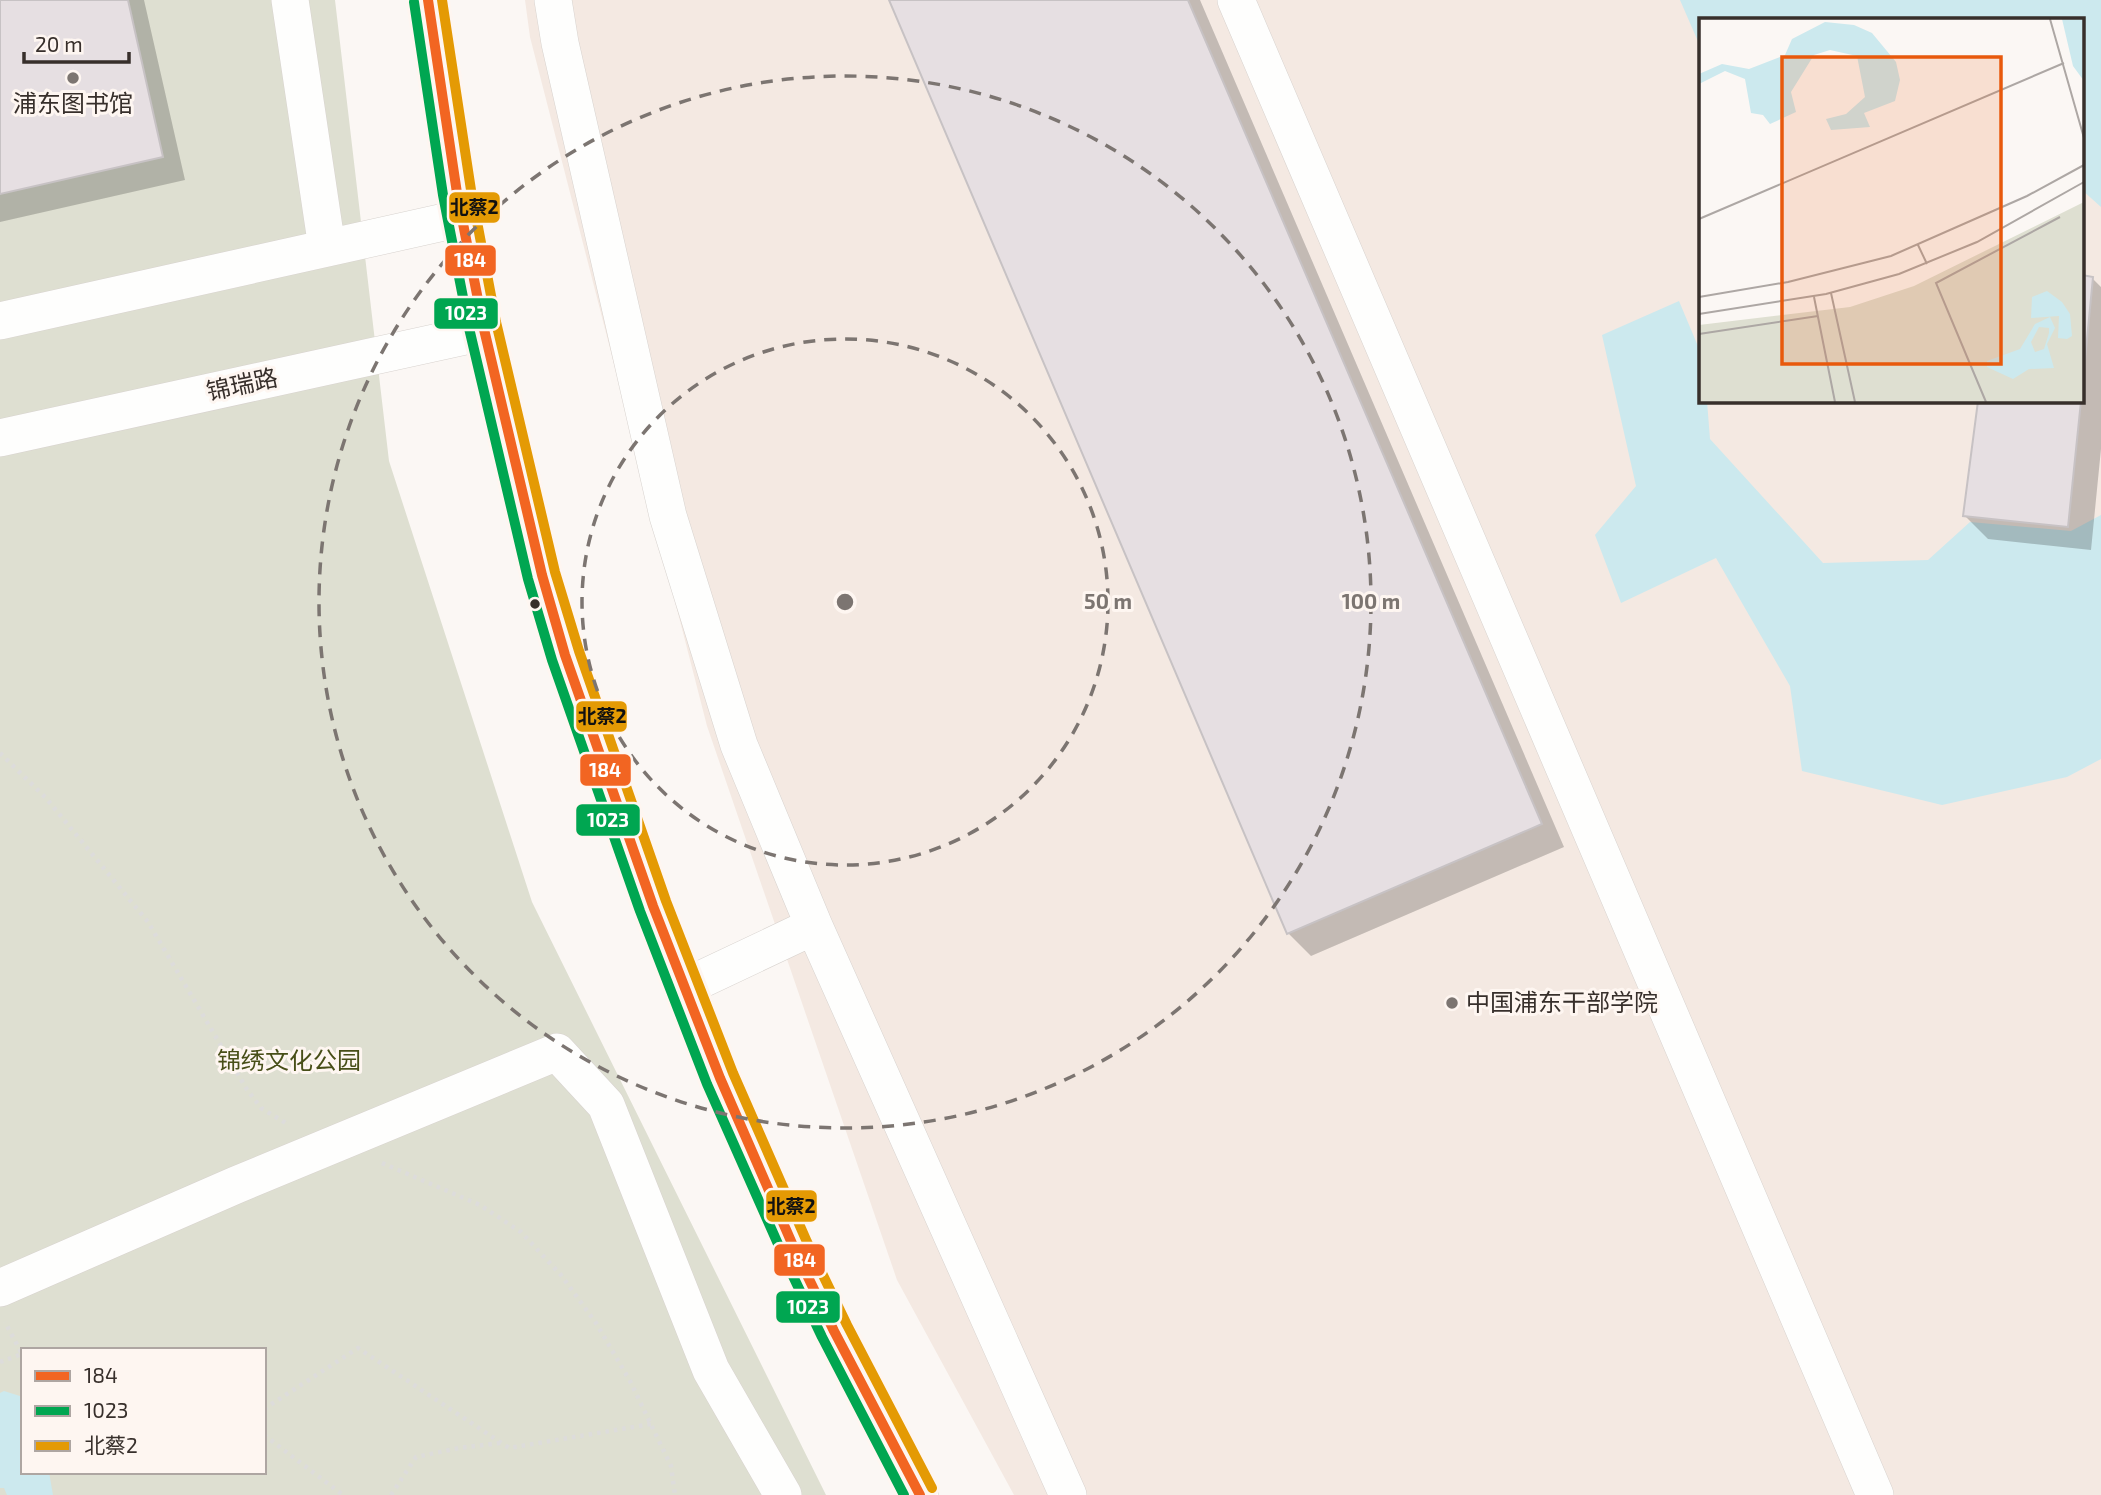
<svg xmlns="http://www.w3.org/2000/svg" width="2101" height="1495" font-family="'Exo 2','Noto Sans SC',sans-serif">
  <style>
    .built { fill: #f4e9e2; fill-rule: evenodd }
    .green { fill: #dedfd1; fill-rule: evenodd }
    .water { fill: #cce9ee }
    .shadow { fill: #0003 }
    .building { fill: #e6dfe2; stroke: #c7c2c4; stroke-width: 2 }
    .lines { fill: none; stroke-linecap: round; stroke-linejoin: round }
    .minor-casing { stroke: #d8d3cf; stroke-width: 38 }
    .path { stroke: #dddcdb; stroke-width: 4.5; stroke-dasharray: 3.5 5; stroke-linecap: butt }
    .minor { stroke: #fefefd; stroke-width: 37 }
    .bus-1-casing { stroke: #fef6f1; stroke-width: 16 }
    .bus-2-casing { stroke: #fef6f1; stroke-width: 16 }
    .bus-3-casing { stroke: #fef6f1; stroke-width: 16 }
    .bus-1 { stroke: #f26522; stroke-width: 10 }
    .bus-2 { stroke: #00a651; stroke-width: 10 }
    .bus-3 { stroke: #e49a04; stroke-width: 10 }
    .ring { fill: none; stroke: #7c7571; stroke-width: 3.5; stroke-dasharray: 12 9 }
    .poi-dot { fill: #7c7571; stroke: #fef6f1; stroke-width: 2.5 }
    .bus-dot { fill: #372f2b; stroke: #fef6f1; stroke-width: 2.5 }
    .labels { text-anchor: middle; stroke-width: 6; stroke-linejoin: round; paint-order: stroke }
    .poi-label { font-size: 24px; fill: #372f2b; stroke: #fef6f1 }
    .street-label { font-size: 24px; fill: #372f2b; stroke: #fef6f1 }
    .park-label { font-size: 24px; fill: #484f18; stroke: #fef6f1 }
    .inset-road { fill: none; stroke: #ada7a4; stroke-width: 2 }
    .view { fill: #e8590c; fill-opacity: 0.15; stroke: #e8590c; stroke-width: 3.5 }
    .inset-edge { fill: none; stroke: #372f2b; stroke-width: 3.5 }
    .centre { fill: #7c7571; stroke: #fef6f1; stroke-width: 3.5 }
    .ring-label { font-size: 21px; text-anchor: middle; font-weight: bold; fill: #7c7571; stroke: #fef6f1; stroke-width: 6; stroke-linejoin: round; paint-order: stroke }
    .line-badge { stroke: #fef6f1; stroke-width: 2.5 }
    .badge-label { font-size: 19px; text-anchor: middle; font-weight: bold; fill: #fff }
    .pale-badge-label { font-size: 19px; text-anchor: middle; font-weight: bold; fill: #111 }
  </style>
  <rect width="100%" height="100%" fill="#fbf7f4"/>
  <path class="built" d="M525,0h1576v1495h-1087l-117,-215 -190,-554 -177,-689zM1700,19h382v382h-382z"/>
  <path class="green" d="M0,0h335l54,461 143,441 294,593h-826zM23,1350h241v122h-241z"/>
  <path class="water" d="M1680,0h421v207l-19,-17v-171h-382v27z
    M1679,301l21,50v50h7l3,38 113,124 105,-3 42,-38 101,9 30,-16v244l-34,18 -125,28 -140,-34 -12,-85 -74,-128 -95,45 -26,-68 41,-49 -34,-151z
    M4,1391l19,6v75h26l4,23h-46l-3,-7h-4v-95z"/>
  <path class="shadow" d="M0,0h144l41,180 -185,42z
    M891,0h309l364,847 -253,109 -23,-23z
    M2082,276l10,2 9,9v162l-10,101 -103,-11 -23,-23 15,-115h102z"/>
  <path class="building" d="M0,0h128l35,157 -163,37z
    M889,0h299l354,824 -255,110z
    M2082,275l11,2 -11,114z
    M1978,401h103l-13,126 -105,-11z"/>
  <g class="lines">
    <g class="minor-casing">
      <path id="minor" d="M290,0l37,248
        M428,0c11,73 21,147 34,220 17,94 38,187 62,280 8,33 15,67 24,100 22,74 49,147 74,219 81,233 178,460 298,676
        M553,0l7,43 108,473 71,229 75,181 254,569
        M1236,0l639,1495
        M0,321l462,-103
        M0,438l484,-106
        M683,988l131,-62
        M0,1288l236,-103 321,-133 49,53 105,265 72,125"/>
    </g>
    <path class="path" d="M0,753l46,45 102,124 98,166 15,20 28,17
      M382,1163l98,42 41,27 40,43 35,48 34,58 41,85 4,29
      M0,1362l22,-8 -17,-32
      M264,1409l94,-61 151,100 142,-24
      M264,1435l79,60
      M391,1495l25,-38 43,-9 41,-5"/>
    <use href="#minor" class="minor"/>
    <g class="bus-1-casing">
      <path id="bus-1" d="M428,0l29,193 26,132 59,250 23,80 88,251 67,172 74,170 40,83 86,164"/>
    </g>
    <g class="bus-2-casing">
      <path id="bus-2" d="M414,2l29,193 26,133 59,251 24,81 88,251 67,173 75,169 40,84 82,158"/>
    </g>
    <g class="bus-3-casing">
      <path id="bus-3" d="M442,0l29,190 25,132 59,250 24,79 87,250 67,172 74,169 40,83 85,163"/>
    </g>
    <use href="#bus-1" class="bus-1"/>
    <use href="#bus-2" class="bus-2"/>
    <use href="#bus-3" class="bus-3"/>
  </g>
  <g class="ring">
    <circle cx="845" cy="602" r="263"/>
    <circle cx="845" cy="602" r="526"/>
  </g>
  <g class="poi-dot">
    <circle cx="73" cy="78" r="7"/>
    <circle cx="1452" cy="1003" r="7"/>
  </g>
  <circle class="bus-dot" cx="535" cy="604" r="6"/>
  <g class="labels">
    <g class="poi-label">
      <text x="73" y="112">浦东图书馆</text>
      <text x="1466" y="1011" text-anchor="start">中国浦东干部学院</text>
    </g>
    <g class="street-label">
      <text transform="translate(242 385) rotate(-12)" y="8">锦瑞路</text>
    </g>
    <g class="park-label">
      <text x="289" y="1069">锦绣文化公园</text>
    </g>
  </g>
  <g transform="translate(1699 18)">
    <rect width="385" height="385" fill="#fbf7f4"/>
    <path d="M385,184v200h-385v-77l151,-18 64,-21z" fill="#dedfd1"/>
    <path d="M363,1h22v62l-11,-15zM126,4l29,3 18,8 24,29 4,18 -5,21 -31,12 6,14 -39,3 -5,-11 20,-5 19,-17 -8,-41 -27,-6 -16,5 -23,37 5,20 -26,12 -7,-9 -12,-2 -6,-34 -20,-8 -26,13v-10l23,-10 27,5 36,-14 7,-16zM348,273l15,11 8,12 2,22 -5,3 -9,-1 1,-22 -28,2 1,-21zM351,299l5,11 -8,16 7,24 -25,1 -16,10 -26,-12v-6l33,-12 15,-25zM340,309l10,1v5l-5,16 -9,3 -4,-10z" fill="#cce9ee" fill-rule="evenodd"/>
    <path class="inset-road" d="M351,1l34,119M0,201l365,-156M219,227l9,19M132,275l24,109M0,279l89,-15 103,-26 136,-60 57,-31M115,279l21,105M0,296l127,-20 73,-20 78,-32 107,-60M0,316l119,-18M287,384l-50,-119 124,-66"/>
    <path class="view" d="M83,39h219v307h-219z"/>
    <rect width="385" height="385" class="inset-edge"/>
  </g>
  <circle cx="845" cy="602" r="10" class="centre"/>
  <g class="ring-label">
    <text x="1108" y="609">50 m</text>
    <text x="1371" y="609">100 m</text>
  </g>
  <g class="line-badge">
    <rect x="448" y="191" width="53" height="33" rx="7" fill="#e49a04"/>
    <rect x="444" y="244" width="53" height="33" rx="7" fill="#f26522"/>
    <rect x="433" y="297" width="66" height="33" rx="7" fill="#00a651"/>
    <rect x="575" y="700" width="53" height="33" rx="7" fill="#e49a04"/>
    <rect x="579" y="753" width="53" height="34" rx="7" fill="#f26522"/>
    <rect x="575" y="803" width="66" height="34" rx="7" fill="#00a651"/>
    <rect x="765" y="1189" width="53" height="34" rx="7" fill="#e49a04"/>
    <rect x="773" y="1243" width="53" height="34" rx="7" fill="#f26522"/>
    <rect x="775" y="1290" width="66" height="34" rx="7" fill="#00a651"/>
  </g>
  <g class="badge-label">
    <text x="470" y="267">184</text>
    <text x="466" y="320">1023</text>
    <text x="605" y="777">184</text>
    <text x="608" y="827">1023</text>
    <text x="800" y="1267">184</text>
    <text x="808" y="1314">1023</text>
  </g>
  <g class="pale-badge-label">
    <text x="474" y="214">北蔡2</text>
    <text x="602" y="723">北蔡2</text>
    <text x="791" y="1213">北蔡2</text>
  </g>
  <rect x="21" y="1348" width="245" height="126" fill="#fef6f1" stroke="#aea6a2" stroke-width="2"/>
  <rect x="35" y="1371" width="35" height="10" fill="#f26522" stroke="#aea6a2" stroke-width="2"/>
  <text x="84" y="1383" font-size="21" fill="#372f2b">184</text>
  <rect x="35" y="1406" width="35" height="10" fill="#00a651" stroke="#aea6a2" stroke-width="2"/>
  <text x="84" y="1418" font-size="21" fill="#372f2b">1023</text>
  <rect x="35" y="1441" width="35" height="10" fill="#e49a04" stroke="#aea6a2" stroke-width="2"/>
  <text x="84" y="1453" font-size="21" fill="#372f2b">北蔡2</text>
  <path d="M24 52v10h105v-10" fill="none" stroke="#372f2b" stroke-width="3.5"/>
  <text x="35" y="52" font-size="21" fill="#372f2b" stroke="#fef6f1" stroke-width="5" paint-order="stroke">20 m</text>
</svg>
